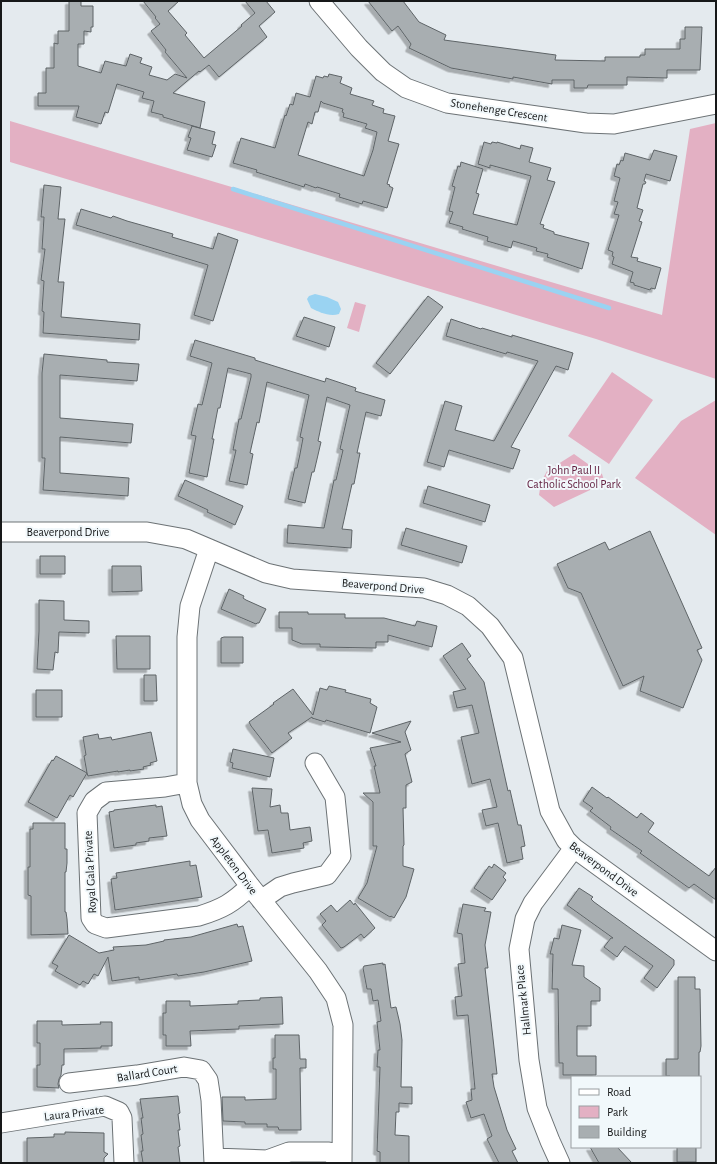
<svg xmlns="http://www.w3.org/2000/svg" width="717" height="1164" font-family="'Alegreya Sans',sans-serif">
  <style>
    .green { fill: #e3b0c3 }
    .water { fill: #9ad3f2 }
    .lines { fill: none; stroke-linecap: round; stroke-linejoin: round }
    .stream { stroke: #9ad3f2; stroke-width: 4.5 }
    .building { fill: #a8aeb1; stroke: #5e6467; fill-rule: evenodd; filter: url(#shadow) }
    .minor-casing { stroke: #6c7275; stroke-width: 21 }
    .minor { stroke: #fff; stroke-width: 19 }
    .labels { text-anchor: middle; stroke-width: 4; stroke-linejoin: round; paint-order: stroke }
    .street-label { font-size: 12px; fill: #161819; stroke: #f1f8fb }
    .park-label { font-size: 12px; fill: #611e3e; stroke: #f1f8fb }
  </style>
  <defs>
    <filter id="shadow"><feDropShadow dx="-3.5" dy="3.5" stdDeviation="0" flood-color="#0004"/></filter>
  </defs>
  <rect width="100%" height="100%" fill="#e4eaee"/>
  <path class="green" d="M10,121l652,194 28,-186 26,-6v256l-120,-40 -586,-177z
    M355,302l11,3 -7,27 -12,-4z
    M612,372l41,28 -44,64 -41,-28z
    M716,400v135l-81,-57 46,-57z
    M574,454l28,20 3,9 -51,24 -15,-12 2,-13 6,-11z"/>
  <path class="water" d="M315,294l12,3 11,5 3,7 -2,5c-10,3 -20,-2 -28,-6l-4,-9 2,-3z"/>
  <g class="lines">
    <path class="stream" d="M233,189l376,119"/>
  </g>
  <path class="building" d="M69,1h12v5h12v21h-2v5l-7,-1v13h-6v22l23,7 4,-12 21,5 4,-12 12,4 -2,5 12,4 -3,8 18,5 8,-6 12,4 -22,-26 1,-2 -15,-19 9,-7 -5,-6 1,-1 -13,-16h36l-11,10 19,22 -2,2 19,23 38,-32 -1,-1 14,-12 -10,-12h21l9,11 -16,14 8,11 -48,40 -10,-12 -9,7 -1,-1 -26,22 32,9 -5,26 -37,-11v-2l-12,-3 3,-11 -12,-3 2,-6 -27,-8 -9,29 -3,-1 -4,12 -25,-7 3,-11h-41v-13h8v-25h8v-25l4,1v-13h11z
    M368,1h35l16,21 27,13 -2,5 112,15 -1,5 50,1v-4h35v-2h5v-6h35v-10h5v-12h17l-2,43h-33v8l-40,-1v8h-39l-1,3h-13v-8h-22v4l-39,-7v2l-62,-11 -42,-20 2,-4 -13,-18 -6,5z
    M329,74l13,3 -2,6 12,5 -2,6 24,7 -2,4 12,4 -1,4 12,3 -7,25 11,3 -12,40 3,1 -1,1 4,2 -6,20 -24,-7 -1,3 -23,-7 1,-3 -23,-7 -1,1 -11,-4 -1,3 -48,-15 1,-2 -24,-7 8,-25 34,10 10,-33 1,1 4,-12 3,1 3,-12 14,4 6,-21 7,2 1,-2 4,1zM321,101l2,2 20,6 -1,3 2,1 -1,4 24,7 -2,4 12,4 -4,18 -9,26 -66,-21 10,-33 4,2 3,-12h3z
    M192,126l23,6 -3,12 4,1 -4,12 -25,-7 4,-12 -3,-1z
    M484,142l7,2 1,-2 5,1v-1l23,7 1,-4 12,3 -4,14 22,6 -4,12 8,2 -15,42 4,1 -1,3 11,4v2l35,9 -7,26 -35,-12 1,-3 -12,-3 1,-3 -24,-7 -2,7 -24,-7 1,-4 -26,-8 1,-2 -14,-4 4,-11 -4,-1 6,-24 -3,-1 6,-20 2,1 1,-5 22,7 -7,24 3,1 -6,20 44,11 14,-49 -41,-11v3l-12,-4z
    M654,150l23,6 -7,25 -24,-7 -2,7 2,1 -1,2h-2l-6,24 6,2 -4,11 3,1 -11,35 7,1 -1,3 24,7 -6,21 -4,-1 -1,2 -16,-5v-2l-4,-1 3,-10 -21,-8 2,-7 -2,-1 1,-4 -5,-2 11,-35 -5,-1 4,-12 -4,-1 6,-23 -6,-2 3,-12 2,1 2,-5 2,1 2,-8 25,7z
    M44,185l17,2 -3,32h7l-7,63h6l-3,35 79,7 -1,16 -96,-7 1,-21 -2,-1 2,-30 -3,-1 4,-31h-3l2,-32h-3z
    M81,209l30,9 2,-2 14,5 46,13 -1,3 41,12 5,-16 20,7 -25,81 -19,-6 14,-50 -132,-40z
    M428,296l15,11 -53,67 -14,-11z
    M304,317l31,10 -6,20 -33,-11z
    M451,319l30,10 1,-1 30,9v-2l61,18 -5,17 -12,-4 -45,81 9,3 -7,19 -64,-19 -5,17 -17,-5 18,-61 17,5 -7,24 39,11 44,-80 -31,-9 -1,2 -60,-18z
    M195,340l60,18v2l70,22 1,-4 30,10 -1,3 30,9 -4,16 -15,-4 -9,41h3l-6,31h-2l-10,45 10,1 -1,18 -64,-5 1,-18 36,3 10,-48h2l7,-30 -3,-1 10,-44 -23,-8 -9,44 3,1 -7,30h-2l-7,31 -17,-4 7,-31h2l3,-14 3,-16 -3,-1 9,-42 -42,-13 -8,41 -2,-1 -7,31 3,1 -6,31 -18,-4 7,-31h-3l6,-31h2l10,-42v-3l-23,-6 -8,40h-2l-6,31h2l-7,38 -18,-4 7,-37 -5,-1 7,-31 4,1 10,-42 -22,-7z
    M44,354l63,6v2l32,2 -2,17 -77,-6v43l73,6 -2,19 -71,-6v36l69,5 -1,18 -85,-6 2,-32h-3v-85z
    M185,480l58,26 -8,19 -28,-13 1,-2 -30,-14z
    M428,486l62,19 -5,17 -62,-19z
    M406,528l61,18 -5,17 -61,-18z
    M650,531l52,117 -5,2 5,10 -19,48 -43,-17 4,-15 -21,10 -42,-93 -13,-5 -11,-24 48,-22 4,8z
    M40,556h25v18h-25z
    M112,566h29l1,25 -30,1z
    M229,589l15,7 -1,2 3,2 20,9 -7,14h-2l-1,1 -35,-15z
    M39,600l25,1v19l25,1v12l-30,-1 -1,21 -3,-1 -2,18 -16,-1 2,-38z
    M279,612h29v2h37v4h39l31,8 2,-5 20,5 -5,21 -44,-12v7h-12v6l-56,-1v-3h-18l-10,-4v-12h-13z
    M116,636h34v33h-33z
    M224,637h19v26h-22v-25z
    M462,643l9,13 -4,3 17,23 24,109 2,-1 8,35h3l4,21 -4,1 2,12 -16,4 -9,-40 -12,3 -4,-16 15,-3 -7,-28 -18,5 -11,-47 18,-4 -7,-28 -15,3 -4,-16 13,-3 -23,-33z
    M144,675h12l1,26h-13z
    M329,686l17,4 -1,2 26,7 -1,4 7,4 -7,26 -44,-13 -1,2 -13,-4v-1l-24,16 4,5 -20,15 -21,-27 -2,-4 25,-18 -1,-1 20,-14 20,26 7,-27 7,2z
    M36,690h26v27h-26z
    M411,721l-6,11 6,18 -6,4 7,28 -6,3v23h-3l1,37 -1,1v20l11,3 -8,28 -12,21 -3,-2 -1,1 -32,-19 9,-15 10,-37h-4v-44l-10,-9h17l-6,-27h2l-6,-18 31,-6 -29,-9z
    M151,732l6,29 -7,2 1,2 -8,2 1,2 -14,2v-1l-12,2v-1l-30,5 -1,-3 -14,24 -3,-2 -13,23 -29,-16 24,-42 1,1 3,-5 31,17 -3,-17 2,-1 -3,-18 15,-3 1,5 12,-2 1,3z
    M233,749l41,9 -4,19 -38,-9 1,-5 -3,-1z
    M592,787l15,11 1,-1 29,21 4,-5 13,10 -6,9 61,44 7,-9v33l-22,-16 -5,4 -49,-35 2,-2 -32,-22 1,-2 -21,-16 3,-3 -10,-7z
    M252,788l20,1 -2,18 10,-2 1,8h7l2,17 20,-3 2,14 -9,2 1,5 -32,5 -4,-23 -10,1z
    M156,805v2l6,-1 5,30 -18,2v3l-13,2v2l-22,3 -5,-36 5,-1v-1z
    M33,823h32v26h2v14l-1,9h-1v40h1l1,7 1,15 -37,1v-39l-3,-1v-28h2v-38h3z
    M190,861v5l6,-1 6,32 -87,13 -4,-31 6,-1 -1,-5z
    M494,864l12,9 -3,4 3,3 -14,20 -18,-12 15,-22 3,2z
    M579,888l14,9 -2,2 3,3 80,58v5l-17,23 -13,-10 9,-12 -28,-20 -8,11 -13,-10 7,-9h2l-46,-33z
    M350,900l4,5 1,-2 20,25 -11,10 -3,-4 -17,13 -3,1 -19,-23 4,-4 -6,-7 11,-9 6,7z
    M463,904l23,4 -2,3 7,1 -6,33 3,23h-3l12,106h-5l2,13 13,43 9,19 -4,2 6,12h-19l-12,-24 5,-3 -8,-22 -13,4 -5,-16 6,-2 -1,-11h4l-7,-74 -11,1 -2,-19 7,-1 -4,-32 7,-1 -3,-29 -5,-1z
    M237,924l1,3 5,-1 9,35 -48,11 -26,4 -1,-2 -38,6v-3l-27,4 -4,-24 -10,19 -4,-2 -6,10 -5,-3 -3,4 -25,-14 3,-5 -6,-3 17,-28 30,18 15,-3 -1,-3 33,-2 18,-4v-1l27,-3z
    M562,925l19,5 -9,35 12,1v11l16,11v13h-9v25h-14v30h19v19h-33v-12h-4l-1,-74h-6l1,-35h-3l4,-16 5,1z
    M383,963v2l2,-1 6,44 5,-1 4,17 2,16 -1,47h11v17l-13,-1v9h-3l-1,23 14,1v27h-29v-11l-3,-1 3,-84h-3l1,-17h2l-3,-28 4,-1 -3,-21 -5,1 -2,-12h-4l-4,-21 1,-2z
    M678,977h17v12h5l1,57 -1,6h-1v25h-30l1,-1h-4v-17h12z
    M282,997l1,27 -44,2v3l-49,2 1,15h-25v-11h-3v-22h3v-12h24v5l48,-2v-3l22,-1v-2z
    M37,1021h25v4l39,-1 -1,-2h12v24h-11v2l-37,1v16h-2l-1,10 -2,4 -1,5 1,4 -22,-1v-22h3v-22h-3z
    M275,1035h24l1,24h6v9h-6l1,62h-22l-1,-3h-11v-3h-22v-2l-22,-1 -1,-24h23v3l31,-1v-30h-3v-11h2z
    M178,1096l2,17 -2,1 2,16h-2l2,16 -2,1 2,16h-37l-2,-12h2l-2,-16 2,-1 -2,-16h2l-3,-19z
    M65,1132l39,1v19l4,2 -4,4v5h-77v-25l27,-1v-3h11z
    M590,1147h27l15,16h-33z
    M677,1147h19v15h-19z"/>
  <g class="lines">
    <g class="minor-casing">
      <path id="minor" d="M319,1l40,47 24,24 23,16 41,15 139,20 28,1 102,-20
        M1,532h146l39,7 80,34 26,6 132,9 23,7 21,11 22,20 23,32 37,153 16,29 8,8 142,103
        M209,549l-19,57 -3,31v146l5,21 8,16 50,66 68,85 18,27 7,27 -1,138
        M187,783l-22,4 -59,5 -12,9 -7,12 4,105 4,6 11,4 93,-12c23,-7 34,-13 51,-30
        M261,900l19,-13 13,-4 34,-8 14,-19 -6,-59 -20,-34
        M69,1083l68,-8 47,-8 17,3 7,10 3,20 3,63
        M1,1123l104,-17 14,6 3,6 2,45
        M214,1158l53,2
        M277,1163l-10,-3 22,-8h40l13,10 -3,1
        M560,1163l-10,-22 -13,-33 -8,-48 -10,-111 6,-30 8,-16 41,-55"/>
    </g>
    <use href="#minor" class="minor"/>
  </g>
  <g class="labels">
    <g class="street-label">
      <text transform="translate(499 110) rotate(9)" y="4">Stonehenge Crescent</text>
      <text x="68" y="536">Beaverpond Drive</text>
      <text transform="translate(383 586) rotate(5)" y="4">Beaverpond Drive</text>
      <text transform="translate(234 865) rotate(53)" y="4">Appleton Drive</text>
      <text transform="translate(604 869) rotate(37)" y="4">Beaverpond Drive</text>
      <text transform="translate(90 872) rotate(-93)" y="4">Royal Gala Private</text>
      <text transform="translate(523 1000) rotate(-96)" y="4">Hallmark Place</text>
      <text transform="translate(147 1073) rotate(-9)" y="4">Ballard Court</text>
      <text transform="translate(74 1113) rotate(-7)" y="4">Laura Private</text>
    </g>
    <g class="park-label">
      <text x="574" y="474">John Paul II<tspan x="574" dy="14">Catholic School Park</tspan></text>
    </g>
  </g>
  <rect width="717" height="1164" fill="none" stroke="#161819" stroke-width="4"/>
  <rect x="571" y="1076" width="130" height="72" fill="#f1f8fb" stroke="#999ea1"/>
  <rect x="579" y="1089" width="20" height="6" fill="#ffffff" stroke="#999ea1"/>
  <text x="607" y="1096" font-size="12" fill="#161819">Road</text>
  <rect x="579" y="1106" width="20" height="12" fill="#e3b0c3" stroke="#999ea1"/>
  <text x="607" y="1116" font-size="12" fill="#161819">Park</text>
  <rect x="579" y="1126" width="20" height="12" fill="#a8aeb1" stroke="#999ea1"/>
  <text x="607" y="1136" font-size="12" fill="#161819">Building</text>
</svg>
